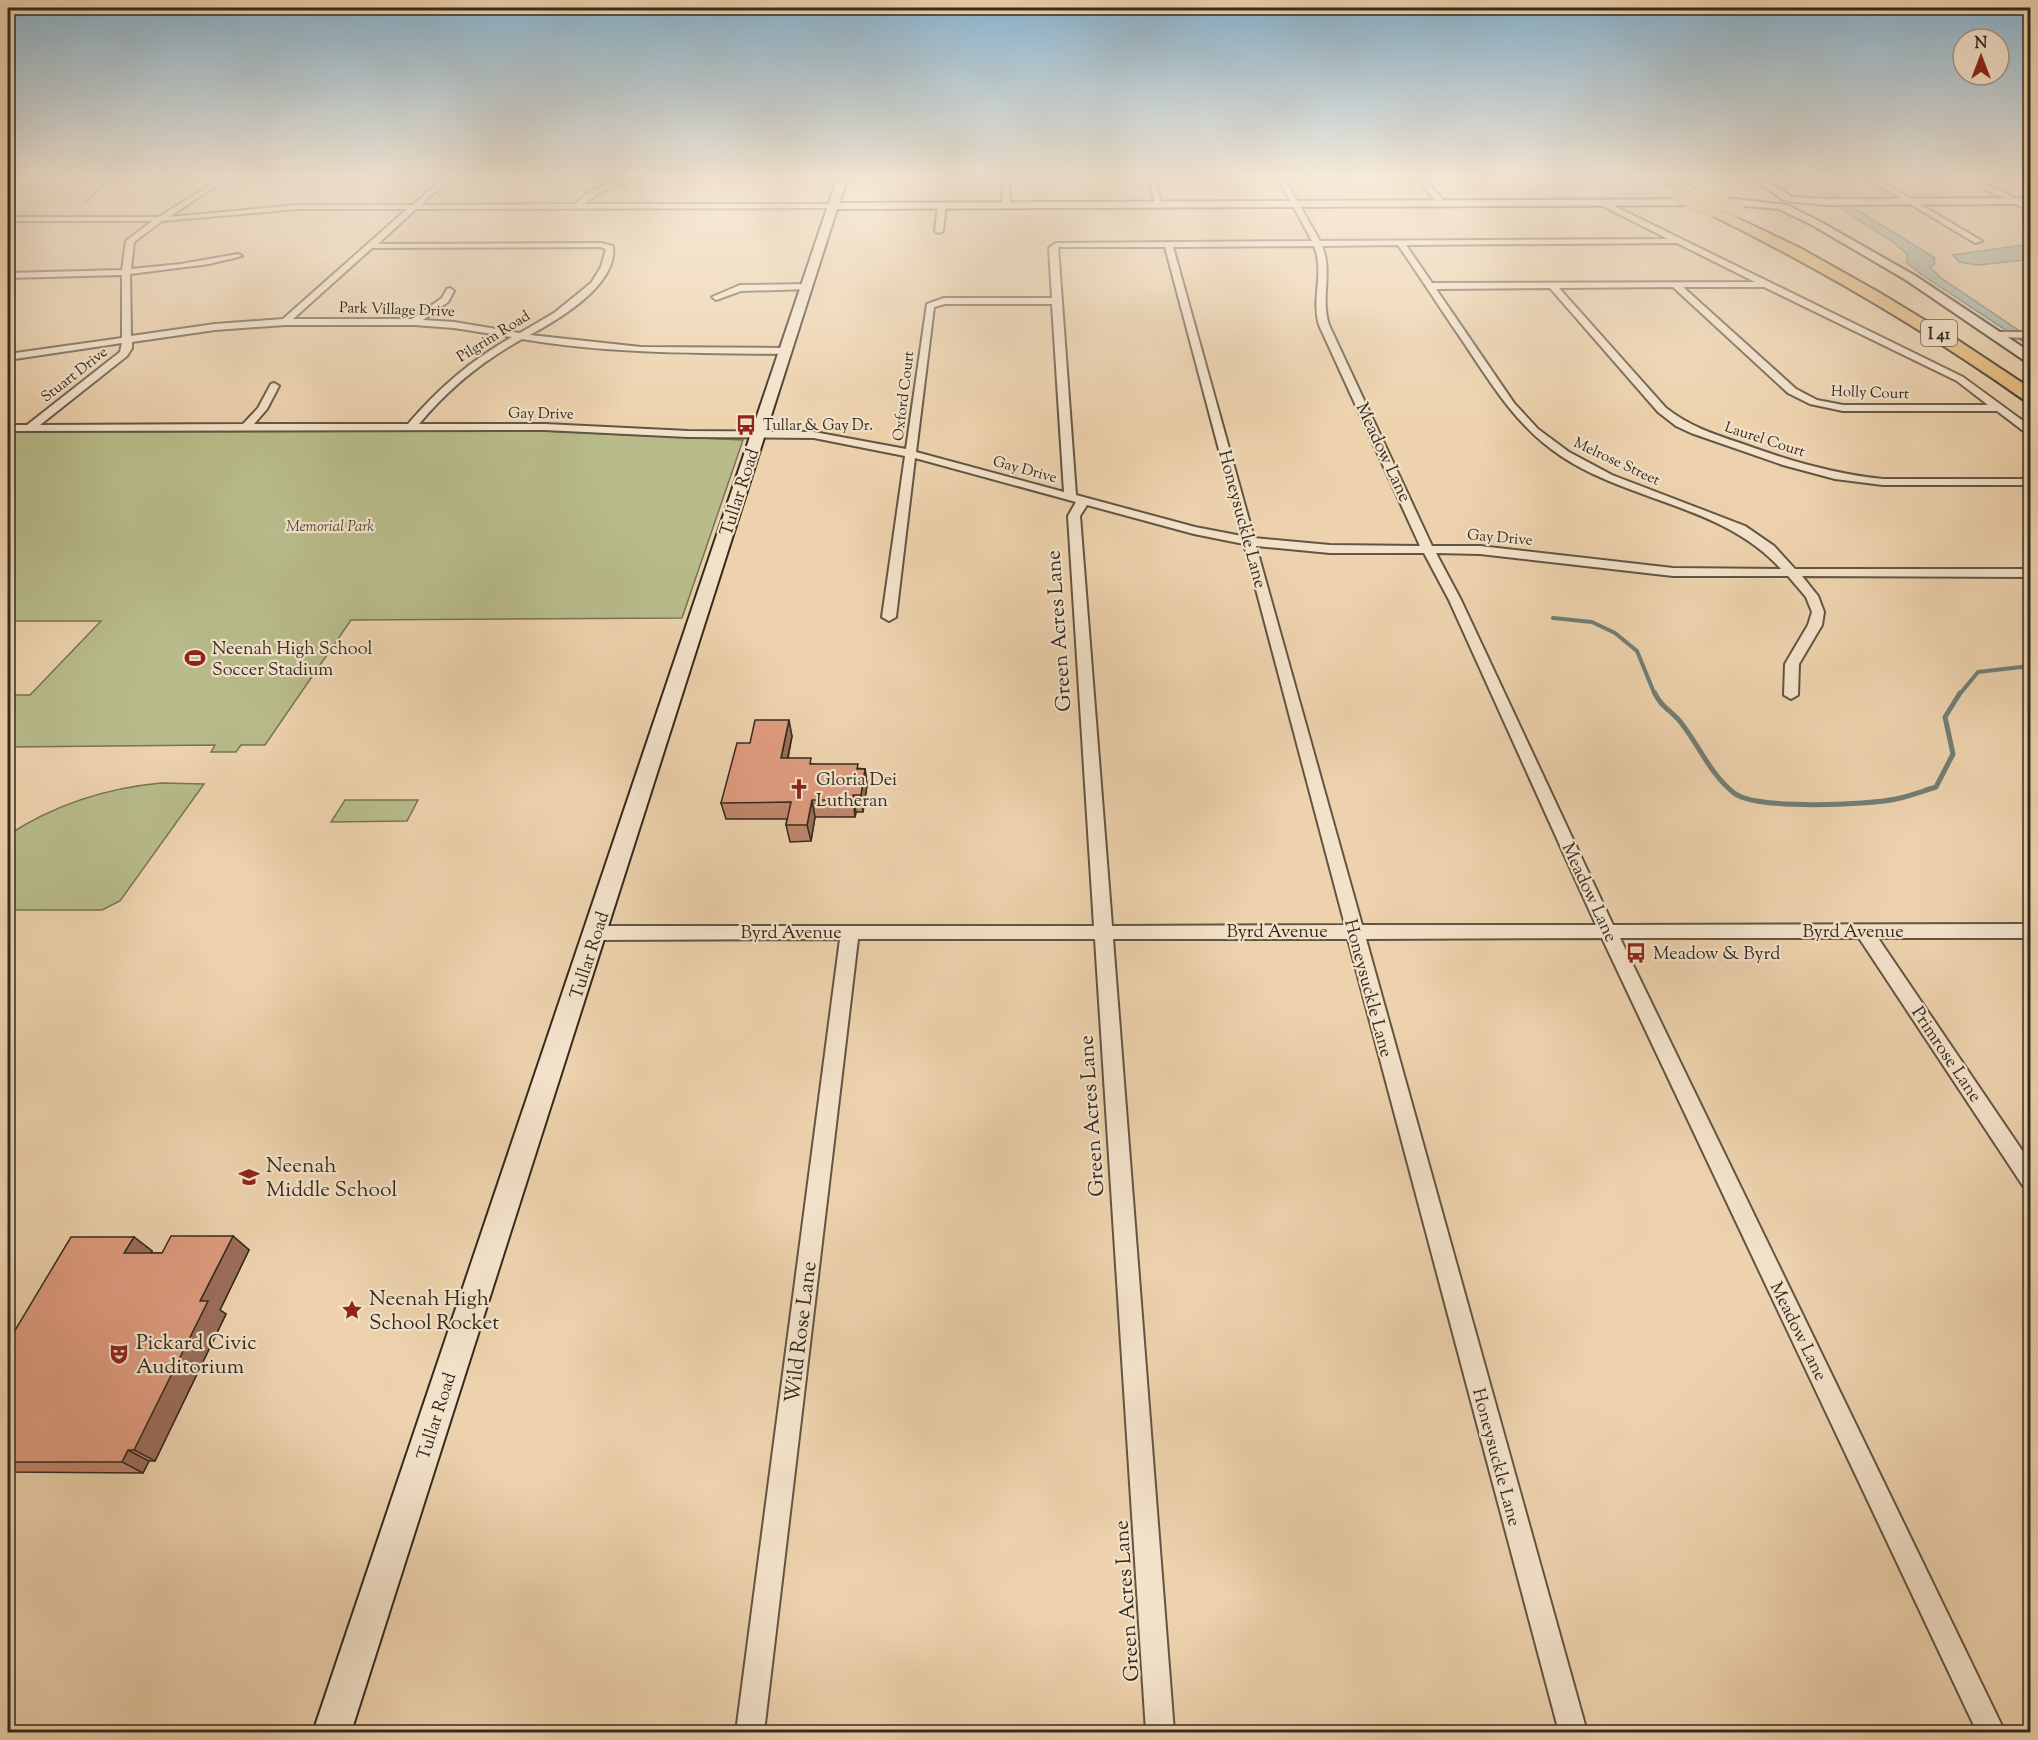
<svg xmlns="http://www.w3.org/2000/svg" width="2038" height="1740" font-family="'Sorts Mill Goudy',serif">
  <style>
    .green { fill: #b8bc8a; stroke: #767455; stroke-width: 1.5 }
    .water { fill: #9ab6af; stroke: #717e76; stroke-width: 1.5 }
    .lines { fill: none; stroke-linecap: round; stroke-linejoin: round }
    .stream-far2 { stroke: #717e76; stroke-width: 2 }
    .stream-far1 { stroke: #717e76; stroke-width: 4 }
    .stream { stroke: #717e76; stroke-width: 5 }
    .street-casing { stroke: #625543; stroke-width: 4 }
    .secondary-casing { stroke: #332b20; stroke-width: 4 }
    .highway-casing { stroke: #332b20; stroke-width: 4 }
    .street { fill: #f3e2ca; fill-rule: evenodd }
    .secondary { fill: #f3e2ca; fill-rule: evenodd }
    .highway { fill: #e6b976; fill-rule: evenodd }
    .highway-bridge-casing { stroke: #332b20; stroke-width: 15; stroke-linecap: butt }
    .highway-bridge { stroke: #e6b976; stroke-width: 14 }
    .wall { fill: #c0866d; stroke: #332b20; stroke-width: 1.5 }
    .shaded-wall { fill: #9c6d59; stroke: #332b20; stroke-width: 1.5 }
    .building { fill: #df9c7f; stroke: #332b20; stroke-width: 1.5 }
    .labels { text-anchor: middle; stroke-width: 4.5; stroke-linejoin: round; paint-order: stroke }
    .far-street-label { font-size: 15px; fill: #332b20; stroke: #f3e2ca }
    .far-poi-label { font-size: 15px; fill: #332b20; stroke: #f3e2ca; text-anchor: start }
    .far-park-label { font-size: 15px; font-style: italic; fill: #4e4835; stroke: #f3e2ca }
    .shield { fill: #f3e2ca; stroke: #6d6253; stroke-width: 1.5 }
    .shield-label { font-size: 16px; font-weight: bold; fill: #332b20 }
    .street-label { font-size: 18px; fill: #332b20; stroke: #f3e2ca }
    .poi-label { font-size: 18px; fill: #332b20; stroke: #f3e2ca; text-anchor: start }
    .near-street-label { font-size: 21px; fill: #332b20; stroke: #f3e2ca }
    .near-poi-label { font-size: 21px; fill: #332b20; stroke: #f3e2ca; text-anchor: start }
  </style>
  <rect width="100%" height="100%" fill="#edd2ad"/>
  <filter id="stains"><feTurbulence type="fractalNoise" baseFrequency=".00333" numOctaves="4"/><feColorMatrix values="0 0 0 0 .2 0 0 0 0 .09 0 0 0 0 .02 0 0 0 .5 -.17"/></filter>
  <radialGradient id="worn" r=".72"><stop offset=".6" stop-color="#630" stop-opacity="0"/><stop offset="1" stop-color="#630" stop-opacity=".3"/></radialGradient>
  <path class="green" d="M542,431l201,9 -61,178 -331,2 -86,125h-24l-5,7h-25l4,-7 -207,2v-52h22l71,-74h-93v-189z
    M161,783l43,1 -84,117 -18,9h-94v-75c46,-30 99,-47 153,-52z
    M345,800h73l-11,21 -76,1z"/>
  <path class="water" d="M1790,176h18l44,31 83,51 -2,1 2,5 -5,3 11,11 89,60v8l-108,-71 -15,-12v-9l-14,-12z
    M2030,244v14l-6,2 -46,5 -19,-3 -6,-7z"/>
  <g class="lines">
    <path class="stream-far2" d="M86,202l26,-26"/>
    <path class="stream-far1" d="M1553,618l39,4 23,11 22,18 18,44
      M1959,695l19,-23 52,-6"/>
    <path class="stream" d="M1655,693c5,14 19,19 27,31 18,23 28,50 52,69 21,17 134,12 162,6 14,-3 27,-8 40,-12l17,-33 -8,-37 15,-24"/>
    <g class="street-casing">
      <path id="street" d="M224,176h7l-62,41 129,-12h115l32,-29h7l-31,29 154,-1 13,-11 28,-12 -32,-5 42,2 18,-2 -43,16 -18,12h249l4,2 -4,2 -416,1 -38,35 223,-1 12,3c5,39 -54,73 -83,89l111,12 145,1 5,3 -5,3c-89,-1 -176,0 -264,-15 -41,23 -73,49 -103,85h126l143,7 126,1 92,17 21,-145 17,-6h108l-3,-50 7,-5 256,-2 -35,-65h6l37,65 348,-2 -71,-36 7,-2 359,176 67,49v8l-4,-1 -29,-22h-154l-33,-7 -22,-11 -115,-106 -114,1 107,120c23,18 47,26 74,35 47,17 93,31 143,36h147v6h-147l-48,-6 -52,-14 -92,-32 -15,-7 -18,-14 -108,-124 -114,1 78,114 24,26 31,23 43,23 133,51 29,20 21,23h235v8l-228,-1 16,20 6,16 -2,13 -23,39 -1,31 -7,4 -7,-4 1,-31 23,-39 4,-13 -6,-15 -18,-21h-115l-193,-22 -44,-1 25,47 152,325 417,-1v14h-152l152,224v27l-7,-3 -164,-248h-239l385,794h-28l-375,-794 -236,1 221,793h-28l-211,-793h-235l61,793h-28l-51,-793h-237l-94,793h-28l104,-793 -244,1 -6,-2 -3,-5 3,-5 6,-2h498l-26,-410 8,-14 -161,-44 -19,159 -7,4 -7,-4 23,-161 -91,-18 -126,-1 -143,-7 -537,1v-6h19l93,-73 2,-9 -114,17v-6l114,-16v-63l-114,3v-5l114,-3 4,-29 26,-20h-144v-4h151zM298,209h109l-124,110 -68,5 -84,12 -1,-62 79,-10 33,-8 -4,-2 -57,10 -50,5 3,-27 28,-21zM1677,243l78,39 -323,1 -26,-38zM1398,245c23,33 43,65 66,98 28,42 53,84 97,113 69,46 162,49 220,113l-108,-1 -193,-22h-48l-103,-221c-9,-27 4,-53 -7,-79zM1314,246c11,26 -3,52 5,79l101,221 -90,-1 -76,-7 -81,-291zM600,247l6,2 -5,18 -10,16 -37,30 -34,20 -66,-11 -31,-2 25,-18 6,-11 -4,-3 -3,1 -5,9 -30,21h-119l79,-71zM1058,247h107l77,289 -47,-9 -119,-32zM1764,287l193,94 31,24h-145l-26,-5 -21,-11 -113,-102zM945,304h107l12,188 -148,-40 18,-145zM285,325h129l40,3 58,9c-42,24 -73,51 -104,87h-154l13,-15 12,-23 -5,-3 -3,1 -13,24 -15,16 -203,1 87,-69 5,-8v-6l83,-12zM1087,505l107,29 50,10 101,381 -233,1 -32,-410zM1256,546l74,7h94l25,47 147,325h-234z
        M1003,176h6l1,29 -4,2 -4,-2z
        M1148,176h6l8,30 -7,-2z
        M1416,176h6l22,25v4h-6z
        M1864,176h8l110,65 -7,2z
        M1975,176h6l4,7 45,23v5l-51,-25z
        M942,203l4,2 -3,26 -4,2 -4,-2 3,-26z
        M807,284l3,1v4l-69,2 -25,9 -4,-3 28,-12z
        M1997,332h33v6l-36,-1 -2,-2z"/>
    </g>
    <g class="secondary-casing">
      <path id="secondary" d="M8,176h16l-16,5z
        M838,176h10l-9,27 896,-4 52,6 32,16 95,54 116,77v10l-5,-1 -119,-81 -94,-55 -33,-16 -44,-4 -898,4 -486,1523h-38z
        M1748,176h11l33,21 36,2 202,-1v6l-202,1 -34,-3 -10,-2z"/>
    </g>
    <g class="highway-casing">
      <path id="highway" d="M1650,176h16l44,19 -2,3h-8z
        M1712,206l88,42 80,45 79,48 71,47v13l-6,-1c-101,-71 -206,-133 -317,-187l-1,-3 1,-3z"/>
    </g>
    <use href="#street" class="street"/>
    <use href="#secondary" class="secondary"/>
    <use href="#highway" class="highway"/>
    <g class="highway-bridge-casing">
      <path id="highway-bridge" d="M1678,195l34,15
        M1704,195l34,15"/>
    </g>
    <use href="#highway-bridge" class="highway-bridge"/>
  </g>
  <path class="wall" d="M792,736l-4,22 24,6 53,5 2,16 -4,27h-7l-1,5h-40l-4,24 -21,1 -4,-17 1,-6h-61l-5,-16 29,-60z
    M233,1236l16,14 -29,60 6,4 -71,147h-6l-6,12 -135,-1v-130l126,-105 18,14 -1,2h11z"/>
  <path class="shaded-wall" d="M789,720l3,16 -8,39 -3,-17z
    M865,769l2,16 -4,27 -2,-17z
    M853,795l3,17 -1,5 -2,-17z
    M812,800l3,17 -4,24 -4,-16z
    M233,1236l16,14 -29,60 6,4 -71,147 -21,-11 66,-149z
    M134,1237l18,14 -9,16 -19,-14z
    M128,1450l21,11 -6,12 -21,-11z"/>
  <path class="building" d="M755,720h34l-8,38h30l-1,6h48l-1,5h8l-4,26h-8v5h-41l-5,25h-21l5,-23 -70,1 16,-60h13z
    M171,1236h62l-33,65h8l-74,149h-6l-6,12h-114v-120l63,-105h63l-10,16h38z"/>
  <linearGradient id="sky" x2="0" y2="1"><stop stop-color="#89b5d1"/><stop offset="0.42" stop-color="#f7ebda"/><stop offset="1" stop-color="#f7ebda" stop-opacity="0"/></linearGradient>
  <rect width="2038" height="419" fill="url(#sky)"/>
  <defs>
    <g id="bus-bare" transform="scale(1.62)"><path d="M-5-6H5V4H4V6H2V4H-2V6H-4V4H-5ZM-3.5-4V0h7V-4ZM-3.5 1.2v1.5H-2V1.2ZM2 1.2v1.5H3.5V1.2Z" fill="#8f2418" stroke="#f3e2ca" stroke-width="2.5" paint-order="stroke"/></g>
    <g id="stadium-bare" transform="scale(1.62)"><path d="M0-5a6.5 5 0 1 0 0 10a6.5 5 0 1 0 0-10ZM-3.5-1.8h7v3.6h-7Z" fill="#8f2418" stroke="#f3e2ca" stroke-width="2.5" paint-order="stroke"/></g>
    <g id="church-bare" transform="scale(1.62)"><path d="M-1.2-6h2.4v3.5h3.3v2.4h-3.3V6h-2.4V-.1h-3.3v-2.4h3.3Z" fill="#8f2418" stroke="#f3e2ca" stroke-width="2.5" paint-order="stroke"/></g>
    <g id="school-bare" transform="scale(1.62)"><path d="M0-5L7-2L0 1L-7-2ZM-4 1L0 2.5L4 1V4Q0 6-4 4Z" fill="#8f2418" stroke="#f3e2ca" stroke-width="2.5" paint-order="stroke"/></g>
    <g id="sight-bare" transform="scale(1.62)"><path d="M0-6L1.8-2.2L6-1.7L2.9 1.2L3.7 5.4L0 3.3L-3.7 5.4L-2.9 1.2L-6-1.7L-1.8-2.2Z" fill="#8f2418" stroke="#f3e2ca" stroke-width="2.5" paint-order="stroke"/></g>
    <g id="theatre-bare" transform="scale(1.62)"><path d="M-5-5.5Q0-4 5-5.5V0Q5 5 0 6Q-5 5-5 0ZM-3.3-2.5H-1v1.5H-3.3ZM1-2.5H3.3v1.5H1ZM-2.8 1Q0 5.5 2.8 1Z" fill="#8f2418" stroke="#f3e2ca" stroke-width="2.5" paint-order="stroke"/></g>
  </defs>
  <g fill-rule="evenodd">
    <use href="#bus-bare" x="746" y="425"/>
    <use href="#stadium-bare" x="195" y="658"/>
    <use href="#church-bare" x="799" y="789"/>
    <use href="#bus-bare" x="1636" y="953"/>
    <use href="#school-bare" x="249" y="1177"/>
    <use href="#sight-bare" x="352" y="1310"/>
    <use href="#theatre-bare" x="119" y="1354"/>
  </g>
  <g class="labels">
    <g class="far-street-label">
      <text transform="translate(397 309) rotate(2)" y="5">Park Village Drive</text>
      <text transform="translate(493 336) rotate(-32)" y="5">Pilgrim Road</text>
      <text transform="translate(74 374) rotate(-38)" y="5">Stuart Drive</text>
      <text transform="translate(1870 392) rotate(2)" y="5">Holly Court</text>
      <text transform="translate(903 396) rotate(-83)" y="5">Oxford Court</text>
      <text transform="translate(541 413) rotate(1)" y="5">Gay Drive</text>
      <text transform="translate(1765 439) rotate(18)" y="5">Laurel Court</text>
      <text transform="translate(1617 461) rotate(25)" y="5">Melrose Street</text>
      <text transform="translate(1025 469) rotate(15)" y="5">Gay Drive</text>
      <text transform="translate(1500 537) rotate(5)" y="5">Gay Drive</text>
    </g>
    <g class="far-poi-label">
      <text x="763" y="430">Tullar &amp; Gay Dr.</text>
    </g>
    <g class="far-park-label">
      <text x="330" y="531">Memorial Park</text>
    </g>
    <rect class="shield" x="1921" y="320" width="36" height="26" rx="4.5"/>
    <g class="shield-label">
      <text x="1939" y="339">I 41</text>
    </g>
    <g class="street-label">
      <text transform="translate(1384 452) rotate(65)" y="6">Meadow Lane</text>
      <text transform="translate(739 492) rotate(-72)" y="6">Tullar Road</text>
      <text transform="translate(1243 519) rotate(75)" y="6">Honeysuckle Lane</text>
      <text transform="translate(1590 892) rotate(65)" y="6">Meadow Lane</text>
      <text x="1277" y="937">Byrd Avenue</text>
      <text x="1853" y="937">Byrd Avenue</text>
      <text x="791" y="938">Byrd Avenue</text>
      <text transform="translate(589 955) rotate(-72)" y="6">Tullar Road</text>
      <text transform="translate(1369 988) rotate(75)" y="6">Honeysuckle Lane</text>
      <text transform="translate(1947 1054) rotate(56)" y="6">Primrose Lane</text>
      <text transform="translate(1799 1331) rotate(64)" y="6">Meadow Lane</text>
      <text transform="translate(436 1416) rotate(-72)" y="6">Tullar Road</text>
      <text transform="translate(1497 1457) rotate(75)" y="6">Honeysuckle Lane</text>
    </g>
    <g class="poi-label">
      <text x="212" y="654">Neenah High School<tspan x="212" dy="21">Soccer Stadium</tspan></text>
      <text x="816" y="785">Gloria Dei<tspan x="816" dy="21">Lutheran</tspan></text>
      <text x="1653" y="959">Meadow &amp; Byrd</text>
    </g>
    <g class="near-street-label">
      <text transform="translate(1058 631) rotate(-94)" y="7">Green Acres Lane</text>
      <text transform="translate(1091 1116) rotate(-94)" y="7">Green Acres Lane</text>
      <text transform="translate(800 1332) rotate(-83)" y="7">Wild Rose Lane</text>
      <text transform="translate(1126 1601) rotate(-94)" y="7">Green Acres Lane</text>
    </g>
    <g class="near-poi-label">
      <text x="266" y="1172">Neenah<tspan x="266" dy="24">Middle School</tspan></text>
      <text x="369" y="1305">Neenah High<tspan x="369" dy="24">School Rocket</tspan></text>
      <text x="136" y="1349">Pickard Civic<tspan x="136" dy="24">Auditorium</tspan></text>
    </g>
  </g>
  <rect width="2038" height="1740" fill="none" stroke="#edd2ad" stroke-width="30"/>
  <rect x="9" y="9" width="2020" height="1722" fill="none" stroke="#332b20" stroke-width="3"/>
  <rect x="15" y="15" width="2008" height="1710" fill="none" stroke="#332b20" stroke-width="1.5"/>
  <g transform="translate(1981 57)"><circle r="28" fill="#f3e2ca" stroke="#a69986" stroke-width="1.5"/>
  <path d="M0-4.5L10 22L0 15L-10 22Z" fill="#8f2418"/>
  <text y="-9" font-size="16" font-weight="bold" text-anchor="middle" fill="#332b20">N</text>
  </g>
  <rect width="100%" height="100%" filter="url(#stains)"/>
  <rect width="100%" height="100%" fill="url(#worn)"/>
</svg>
